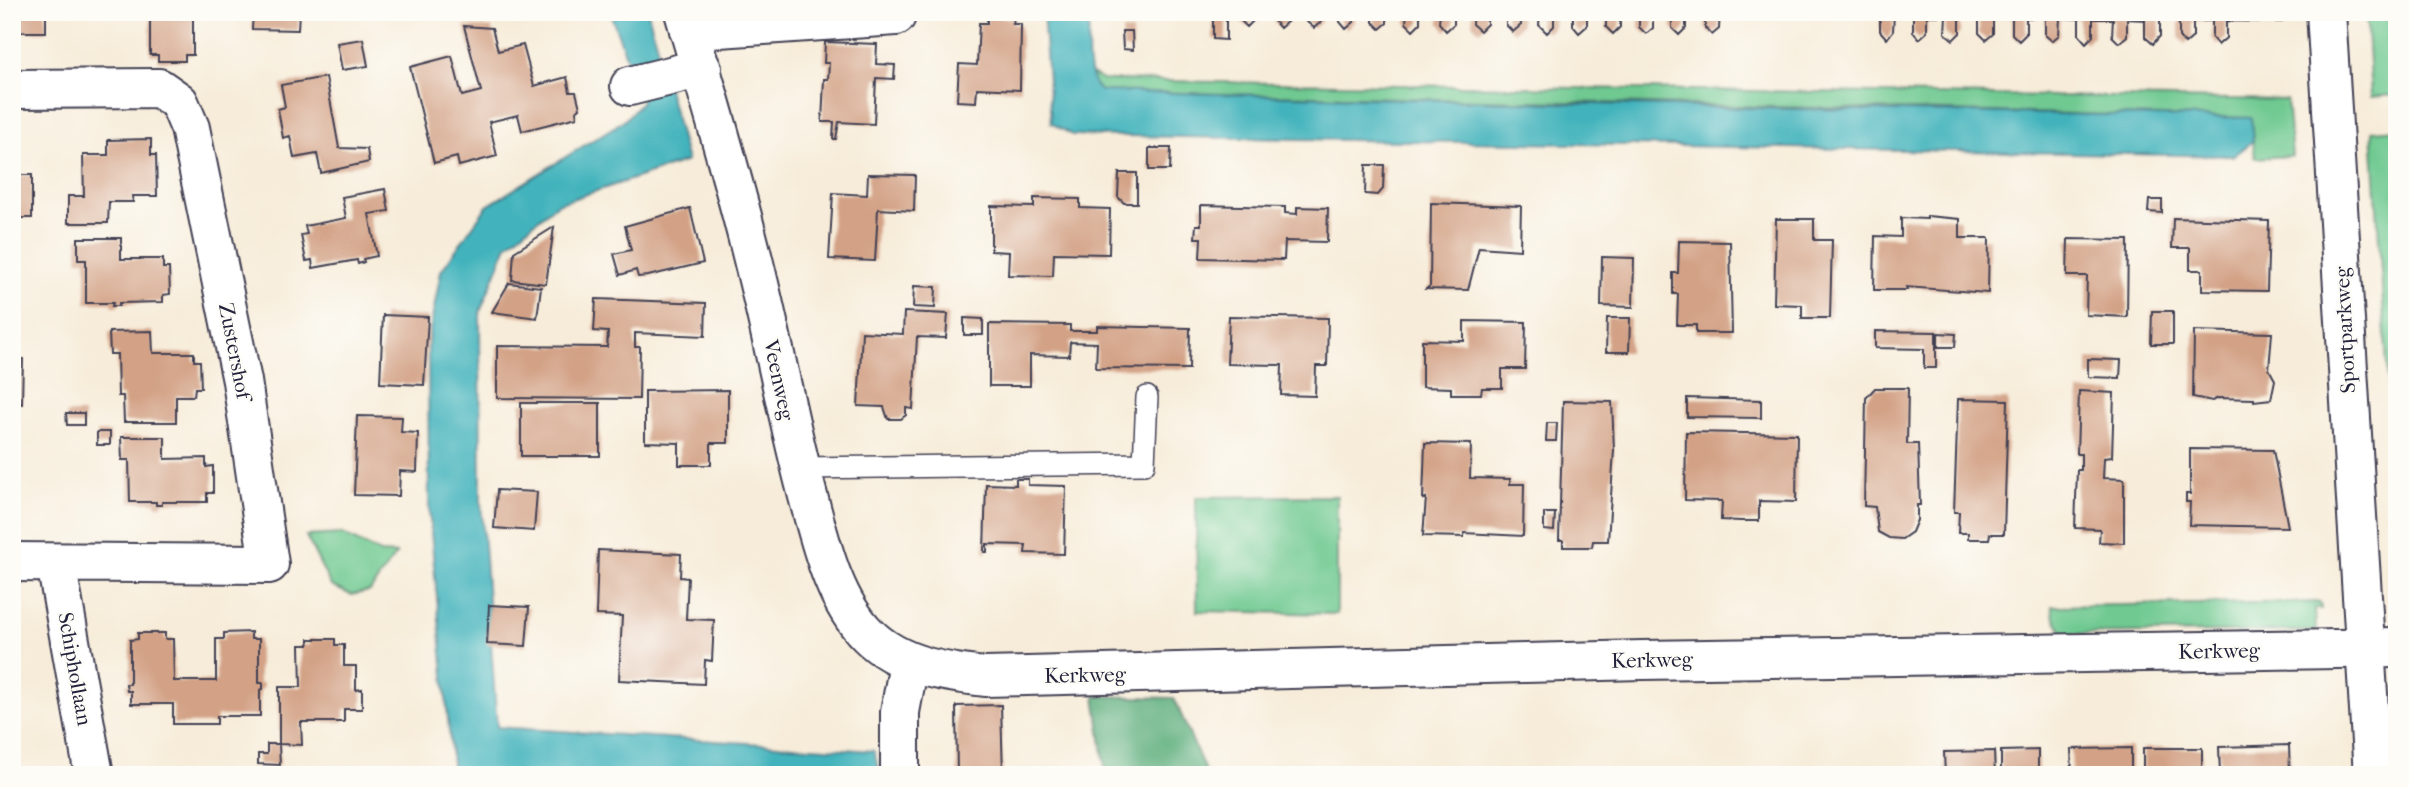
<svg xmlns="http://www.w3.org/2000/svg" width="2409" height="787" font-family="'IM FELL French Canon',serif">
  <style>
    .green { fill: #6fc991; stroke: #487666; stroke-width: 2 }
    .forest { fill: #5bad7b; stroke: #3e685b; stroke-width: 2 }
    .water { fill: #43b3bc; stroke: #326a7c; stroke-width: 2 }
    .building { fill: #d3a286 }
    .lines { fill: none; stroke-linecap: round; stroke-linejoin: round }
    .service-casing { stroke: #424053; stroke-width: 24 }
    .minor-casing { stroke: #424053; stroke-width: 42 }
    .tertiary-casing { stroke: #424053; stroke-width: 42 }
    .service { stroke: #fff; stroke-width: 21 }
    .minor { stroke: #fff; stroke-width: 38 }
    .tertiary { stroke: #fff; stroke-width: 38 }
    .labels { text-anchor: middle; stroke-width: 5; stroke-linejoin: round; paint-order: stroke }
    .street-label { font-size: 21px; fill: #22223b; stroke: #fdfcf7 }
  </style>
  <rect width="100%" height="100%" fill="#fdfcf7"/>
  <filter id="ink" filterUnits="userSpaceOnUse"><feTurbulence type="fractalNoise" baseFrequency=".0143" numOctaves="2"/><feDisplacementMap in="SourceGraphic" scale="14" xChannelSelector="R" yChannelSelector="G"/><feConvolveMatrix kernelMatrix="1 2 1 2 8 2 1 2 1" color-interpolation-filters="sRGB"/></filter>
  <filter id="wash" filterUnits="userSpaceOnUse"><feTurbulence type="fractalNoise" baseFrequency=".00686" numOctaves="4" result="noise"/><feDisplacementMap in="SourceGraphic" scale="28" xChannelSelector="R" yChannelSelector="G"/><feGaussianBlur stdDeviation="1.57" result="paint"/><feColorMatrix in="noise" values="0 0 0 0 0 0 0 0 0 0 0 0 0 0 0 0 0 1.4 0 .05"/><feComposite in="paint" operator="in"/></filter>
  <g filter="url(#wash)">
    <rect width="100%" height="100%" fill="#f7ecd9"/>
    <path class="green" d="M2366,12h23l5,83 -23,2z
      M1091,74l12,6 1184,20 5,56 -37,2 -5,-40 -1149,-27 -7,-5z
      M2397,129v394l-25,-392z
      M1337,496v118l-140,-3 -1,-114z
      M342,534l38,19 16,1 -26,37 -19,4 -20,-9 -25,-50z
      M2320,602l1,7h-6l1,22 -252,3 -10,-17 -2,-11z"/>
    <path class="forest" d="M1095,696l79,2 33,77h-101z"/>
    <path class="water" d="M610,12h38l39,149 -130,43 -50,41 -27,67 1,189 16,226 377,24 6,24h-427l-24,-265 -1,-169 13,-70 46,-65 138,-86 17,-19z
      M1043,12h46c1,21 -7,66 12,79l644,17 506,10 2,23 -19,15 -1162,-21 -21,-12z"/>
    <g id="blocks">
      <path class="building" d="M12,12h34v20h-26v4h-6z
        M150,12h43v43h-8v6h-27v-6h-8z
        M253,12h46l-1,18 -46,-1z
        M1213,12h13v28l-13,-1z
        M1241,12h14l-1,8 -7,7 -7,-7z
        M1274,12h14v9l-8,7 -7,-8z
        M1307,12h14v10l-7,6 -8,-7z
        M1340,12h14v10l-8,7 -6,-7z
        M1373,12h14v11l-7,6 -7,-7z
        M1407,12h13v11l-7,7 -7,-7z
        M1440,12h14v12l-8,7 -7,-8z
        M1473,12h14v12l-7,7 -8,-7z
        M1506,12h14l1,13 -8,7 -7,-7z
        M1540,12h14v14l-7,7 -8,-8z
        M1573,12h14v14l-8,7 -6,-7z
        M1606,12h14v15l-7,7 -7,-7z
        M1639,12h14v16l-7,6 -7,-7z
        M1672,12h14v16l-7,7 -7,-7z
        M1705,12h15l-1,17 -7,6 -7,-7z
        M1860,12h421l1,10 -56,-1v17l-8,7 -6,-7v-17h-19v16l-8,7 -6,-7v-17h-19v16l-7,8 -8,-7v-17l-18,-1v17l-8,7 -7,-7 1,-17h-20v17l-7,7 -7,-8v-16l-19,-1 -1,17 -7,6 -7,-6v-17h-19v16l-7,7 -7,-7v-16l-19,-1v17l-7,6 -7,-7v-16h-19v16l-7,7 -8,-7 1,-17h-19v16l-8,7 -6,-7v-17h-19l-1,16 -6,8 -7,-8v-16z
        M987,17l27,1 -1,6h8l-1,66 -43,-2 -1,14 -19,-1 2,-37 18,1 2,-42h8z
        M464,26l28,2 6,23 25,-6 11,41 33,-9 3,15h6l4,16 -4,3 1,6 -55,14 -4,-16 -29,7 8,34 -38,10 -2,-9 -23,6 -24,-96 42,-11 10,40 19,-5z
        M1122,31h10l1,19 -10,-1z
        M363,39l5,27 -26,4 -5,-27z
        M825,42l52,2 -1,20 19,1 -1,14 -18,-1 -2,46 -35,-2 -3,17h-3l1,-17h-12l2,-43h4l1,-16h-5z
        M326,77l13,71 28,1 2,13 -48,11 -4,-19 -23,4 -4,-22 -7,2 -5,-29 7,-2 -4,-22z
        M151,139v16h5l1,41h-25l1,6h-24l-1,21h-40v-27h16l-1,-41h25v-15z
        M1149,148h22l-1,22h-21z
        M1366,165h18l-1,24 -5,6 -13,-1z
        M1119,173h18v30h-13l-6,-6z
        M868,174l47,1 -1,36 -36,-2 -3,52 -46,-2 4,-66 34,2z
        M12,175h20v43h-20z
        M385,189l4,22 -20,3 8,42 -14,3 1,3 -6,2 -1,-4 -44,8 -1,-8 -6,1 -5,-26 6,-1 -2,-8 41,-8 -4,-21z
        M1034,198l46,1v9l30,1 -1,45 -55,-1 -1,23 -45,-1 1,-23 -18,-1v-45l43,1z
        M2149,200h13v13l-14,-1z
        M1431,203l90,3 -1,44 -41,-3 -11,43 -42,-1 4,-3z
        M1201,205l84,2v6l12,1v-7l31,1 -1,34 -42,-1 -1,19 -84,-2 1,-20h-6l1,-13h5z
        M690,208l13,55 -55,13 -10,1 -2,-7 -16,5 -6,-21 17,-4 -6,-24z
        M1927,216l33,3v19h29l-1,55 -82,-6 1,3h-33l1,-54 26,1v-19l26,1z
        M2173,218l96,3 -2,70 -65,-1v-20h-12v-22h-18z
        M1776,219h38v21h18l-2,78h-28v-13l-28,-1z
        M554,227l-8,57 -34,-4 2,-28z
        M78,238h43v21h42v9h6l1,26 -7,1v7l-44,1v3h-7l1,-3h-27v-43h-8z
        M2068,239l60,1 -1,77 -41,-2 1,-39h-20z
        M1679,241l51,1 2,91h-36v-8h-19l1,-31h-5v-21h5z
        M1602,257l32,1 -1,49 -32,-1z
        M509,283l32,4 -4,31 -45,-6z
        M914,286l22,1 -1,21 -22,-1z
        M596,299l110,4 -1,33 -70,-3v14h5l-1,52 -142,-1v-52l110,1 1,-15 -14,-1z
        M2152,311h21v33h-22z
        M904,312l44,2 -2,24 -29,-1 -4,72 -7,-1v7l-5,4h-13l-4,-12 -26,-1 4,-74 41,2z
        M383,315l45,2 -4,68 -44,-2z
        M1229,316l99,2 -1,48h-11l-1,30 -34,-1 1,-30 -55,-1z
        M964,318l19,1v16h-19z
        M1607,318h23l-1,34h-23z
        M1464,321l62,1 -1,47h-23v19h-20l-1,6h-30v-6l-29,-1v-47l42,1z
        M989,324l81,1v6h27v-5l93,2 -1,41 -93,-1 1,-25 -27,-1 -1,14 -39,-1v31h-41z
        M152,331l1,22h41v8h6l1,27h-6l-1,8h-18v26h-52l-1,-26h-5l-1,-42h-7l-1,-22z
        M1875,331l61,1v36h-12v-19l-49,-1z
        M2194,331l78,2 -3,36 6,11 -4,19 -17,2v-2l-36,-1 -6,3 -19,-4z
        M1938,333l18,1 -1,13h-17z
        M12,338h5v20l6,1 -1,45 -10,-1z
        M2088,359l33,1 -1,18 -32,-1z
        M1908,388l-1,56h11l2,61h-3v15l-5,12 -10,7 -13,-1 -11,-6 -3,-25 -11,-1 2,-108 9,-10z
        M728,390v53h-17v22h-32v-22l-34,-1v-51z
        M2079,391l35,2 -2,64 -8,1 -1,20 21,1v64l-25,-1 1,-13 -25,-1 2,-58h4v-16h-4z
        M1687,398l74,2v18l-74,-1z
        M1958,399l50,1 -4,134h-14l-1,5h-21v-6h-10l1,-21h-5z
        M1563,401l49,1 2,48 -6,91h-15l-1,6h-29v-7h-4z
        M521,403h79v53h-79z
        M66,413h18v12h-17z
        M357,416l45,1 -1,15 17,1 -1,39 -17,-1 -1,25 -45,-1z
        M1547,423h10l-1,18h-10z
        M97,432h13v13h-13z
        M1686,432l111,2 -1,68 -37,-1v20h-19l-19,-1 1,-19 -37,-1z
        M121,437h44v22l41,-1v9l7,-1v27h-6v9h-45v3h-6v-3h-26l-1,-42h-7z
        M1425,443l46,1 -1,34 40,1v5h14l-1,52 -59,-3v4l-41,-1 3,-38 -3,1z
        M2190,449l83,1 15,77 -99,-2 1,-23h-4v-8h4z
        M1016,479h12v6l38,1 -2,68 -39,-1 1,-8 -39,-1v8h-3l2,-68 30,1z
        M497,490l40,2 -3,39 -40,-3z
        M1544,513h11l-1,18 -10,-1z
        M598,550l83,4 -1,23 8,1 -2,41 28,1 -2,41 -7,-1 -1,24 -85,-4 3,-64 -26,-1z
        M489,605l40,2 -3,39 -39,-2z
        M251,632v7h8v44h4v6l-3,1v26h-43v8h-44v-20h-42v-13h-4l-1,-7h4v-44l8,-1v-6h27v6h8l1,42h42v-42h8v-6z
        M309,639h26v6h9v21h12v24l6,-1v20h-18v13h-43l1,23 -23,-1v-57h22l-1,-42h9z
        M1001,705l2,70h-46l-1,-69z
        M267,744h12l1,21 -22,-1v-10h9z
        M2289,745l1,30h-70l-1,-28z
        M2131,748v27h-59l-1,-26z
        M2143,748h59v27h-59z
        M2038,750v25h-37v-24z
        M1994,751l1,24h-50l-1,-23z
        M1478,769v6h-51v-5z
        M1837,769v6h-65v-5z
        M1391,770v5h-90l-1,-3z
        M1686,771v4h-52v-3z"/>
    </g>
  </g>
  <g filter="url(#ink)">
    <use href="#blocks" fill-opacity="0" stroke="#424053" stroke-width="2"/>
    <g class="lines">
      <g class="service-casing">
        <path id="service" d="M800,468l344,-4 3,-67"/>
      </g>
      <g class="minor-casing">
        <path id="minor" d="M2326,12l47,763
          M689,30l207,-14v-4
          M630,86l72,-18
          M12,89l147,-1 20,14 11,26 52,253 27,183 -257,-2
          M56,563l38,212
          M900,775v-63l9,-49"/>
      </g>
      <g class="tertiary-casing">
        <path id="tertiary" d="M684,12c27,92 54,183 76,276 17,71 30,142 49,212 12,44 25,101 59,135 31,31 75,37 117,42l657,-17 755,-12"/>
      </g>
      <use href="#service" class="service"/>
      <use href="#minor" class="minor"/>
      <use href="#tertiary" class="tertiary"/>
    </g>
  </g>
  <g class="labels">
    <g class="street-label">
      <text transform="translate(2345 330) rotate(-93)" y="7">Sportparkweg</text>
      <text transform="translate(235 351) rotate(79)" y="7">Zustershof</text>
      <text transform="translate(779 380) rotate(78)" y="7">Veenweg</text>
      <text transform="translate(2219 651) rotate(-1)" y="7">Kerkweg</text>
      <text transform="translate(1652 660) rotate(-1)" y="7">Kerkweg</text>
      <text transform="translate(75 669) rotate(80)" y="7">Schiphollaan</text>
      <text transform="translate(1085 675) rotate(-1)" y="7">Kerkweg</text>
    </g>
  </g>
  <rect width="2409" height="787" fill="none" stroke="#fdfcf7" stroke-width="42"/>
</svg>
